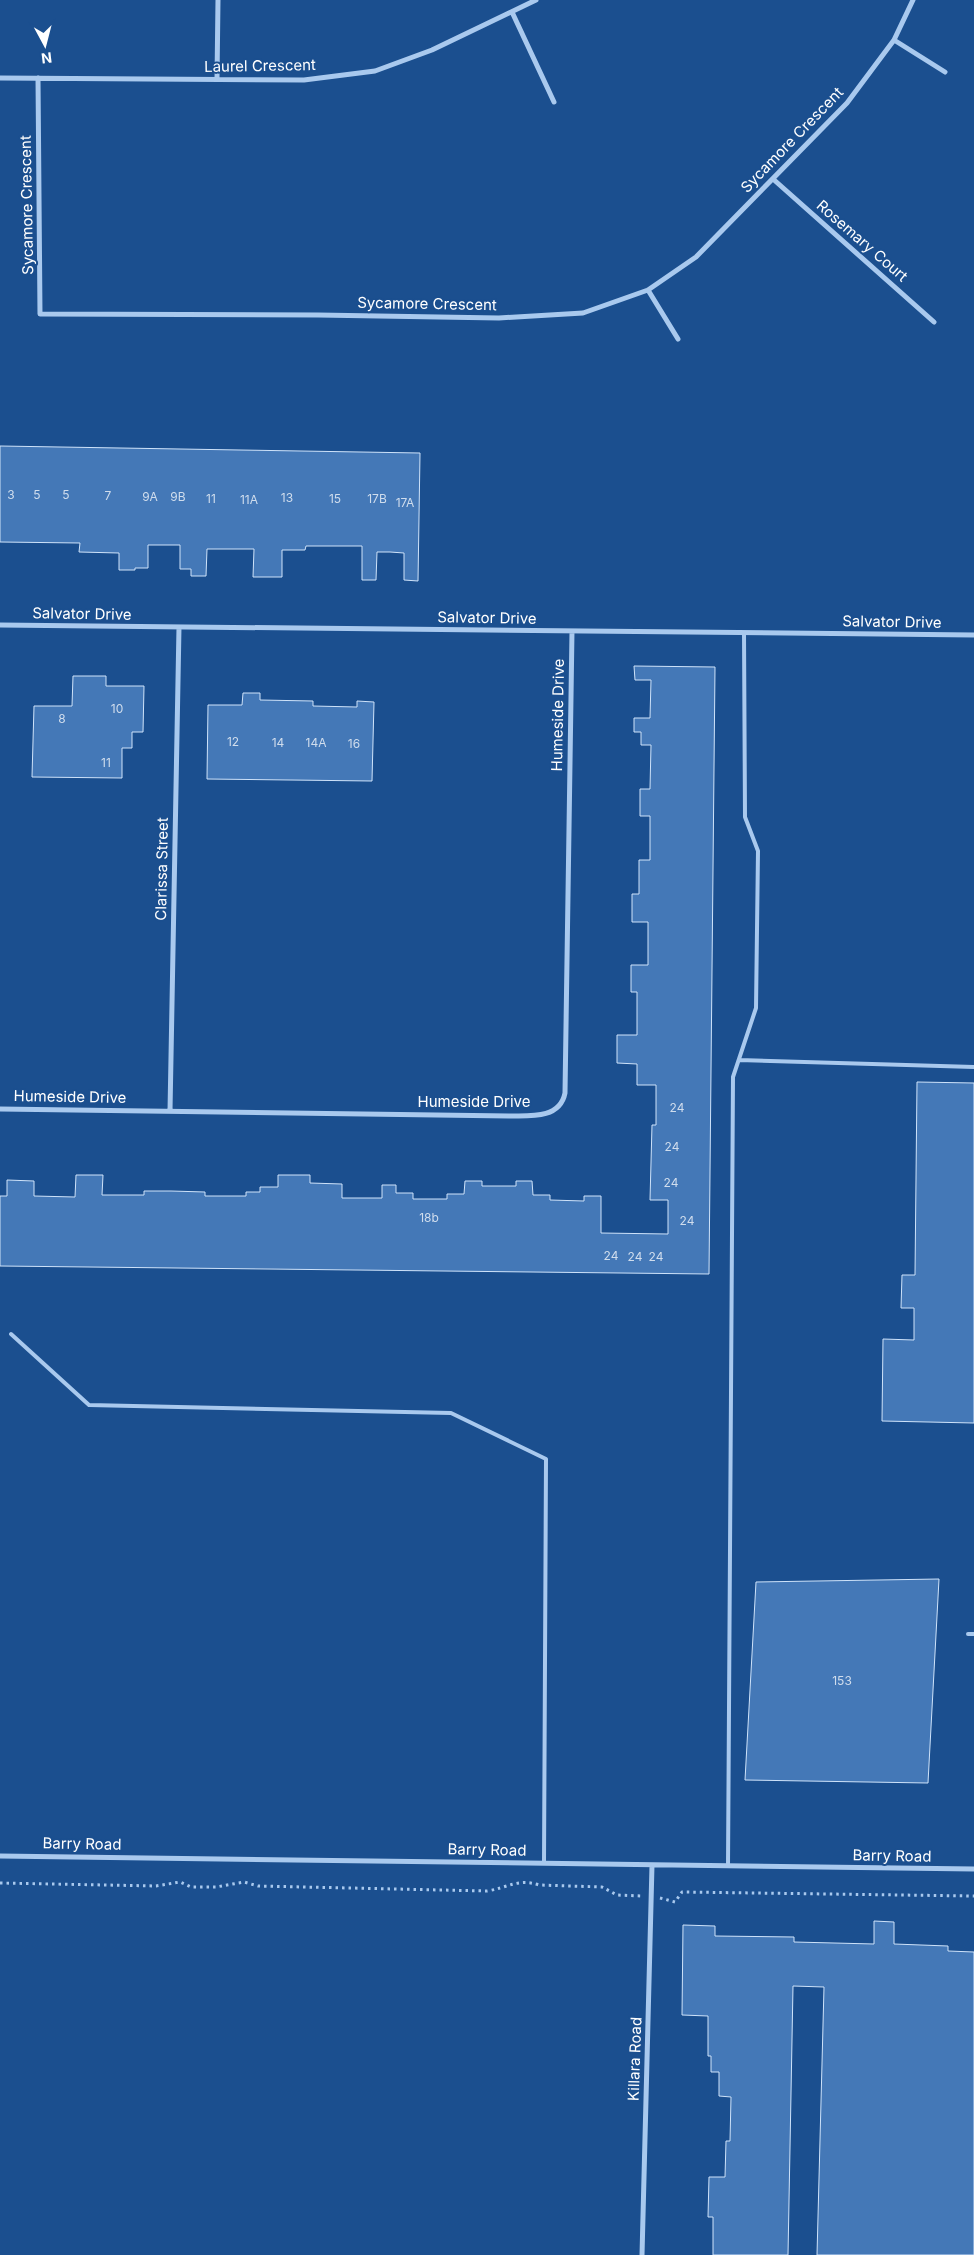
<svg xmlns="http://www.w3.org/2000/svg" width="974" height="2255" font-family="Inter,sans-serif">
  <style>
    .building { fill: #4478b7; stroke: #cfe3fa }
    .lines { fill: none; stroke-linecap: round; stroke-linejoin: round }
    .path { stroke: #a9c9ee; stroke-width: 3; stroke-dasharray: 2.5 4; stroke-linecap: butt }
    .service { stroke: #a9c9ee; stroke-width: 4 }
    .minor { stroke: #a9c9ee; stroke-width: 5 }
    .labels { text-anchor: middle; stroke-width: 4; stroke-linejoin: round; paint-order: stroke }
    .number-label { font-size: 12px; fill: #d0dded }
    .street-label { font-size: 15px; fill: #fff; stroke: #1b4f8f }
  </style>
  <rect width="100%" height="100%" fill="#1b4f8f"/>
  <path class="building" d="M0,446l420,7 -2,128 -14,-1v-27l-14,-1h-13l-1,28h-14v-34h-56l-1,4h-23v27h-29l1,-28h-47l-1,27h-15v-7h-11v-24h-32v23h-13v2h-16v-17l-40,-1 1,-9 -80,-1z
    M634,666l81,1 -6,607 -709,-8v-70h7v-16l27,1v15l41,1 1,-22h27l-1,20h42v-4h27l34,1v4h41v-4h14v-5h18v-12h32v8l32,1v14h40v-13h14v8h17v6h34v-5h17l1,-13h17v5h34v-5h16l1,14h17v5l34,1v-5h17v37l67,1v-34h-18l2,-75h4v-40h-19v-21l-20,-1v-28h20v-43h-6v-27h17v-43h-16v-28h7v-34h11v-44h-10v-27h10l1,-44h-10v-13h-7v-14h16l1,-38h-16z
    M73,676h33v10h38l-1,46h-11v16h-10v30l-90,-1 2,-71h38z
    M243,693h17v7l53,1v5l44,1v-6l17,1 -2,79 -165,-2 1,-74h34z
    M917,1082l57,1v340l-92,-2 1,-82 31,1v-32h-13l1,-33h13z
    M939,1579l-11,204 -183,-3 11,-198z
    M874,1921l20,1v22l54,2v5l26,1v303h-157l7,-268 -31,-1 -5,269h-75v-38h-5l1,-40h16l1,-36h4l1,-44 -12,-1v-24h-8v-16h-3v-40l-26,-1 1,-90 32,1v10l79,1v5l80,2z"/>
  <g class="lines">
    <path class="path" d="M0,1883l156,3 24,-4 11,5h25l28,-5 14,4 229,5c20,-3 31,-13 52,-6l63,2 15,8 25,1
      M660,1898l15,4 7,-10 292,4"/>
    <path class="service" d="M739,1060l235,7
      M11,1334l78,71 362,8 95,46 -2,404
      M968,1634h6
      M728,1866l5,-789 23,-69 2,-157 -13,-34 -1,-184"/>
    <path class="minor" d="M512,12l42,90
      M894,40l51,32
      M0,78l304,2 71,-9 57,-21 104,-50
      M38,78l2,236 278,1 181,3 84,-5 65,-23 48,-33 151,-154 47,-63 19,-40
      M217,79l1,-79
      M773,179l161,143
      M648,290l30,49
      M0,625l974,10
      M0,1109l509,7c21,0 51,3 56,-23l7,-462
      M170,1111l9,-484
      M0,1856l974,13
      M642,2255l10,-390"/>
  </g>
  <g class="labels">
    <g class="number-label">
      <text x="11" y="499">3</text>
      <text x="37" y="499">5</text>
      <text x="66" y="499">5</text>
      <text x="108" y="500">7</text>
      <text x="150" y="501">9A</text>
      <text x="178" y="501">9B</text>
      <text x="287" y="502">13</text>
      <text x="211" y="503">11</text>
      <text x="335" y="503">15</text>
      <text x="377" y="503">17B</text>
      <text x="249" y="504">11A</text>
      <text x="405" y="507">17A</text>
      <text x="117" y="713">10</text>
      <text x="62" y="723">8</text>
      <text x="233" y="746">12</text>
      <text x="278" y="747">14</text>
      <text x="316" y="747">14A</text>
      <text x="354" y="748">16</text>
      <text x="106" y="767">11</text>
      <text x="677" y="1112">24</text>
      <text x="672" y="1151">24</text>
      <text x="671" y="1187">24</text>
      <text x="429" y="1222">18b</text>
      <text x="687" y="1225">24</text>
      <text x="611" y="1260">24</text>
      <text x="635" y="1261">24</text>
      <text x="656" y="1261">24</text>
      <text x="842" y="1685">153</text>
    </g>
    <g class="street-label">
      <text transform="translate(260 66) rotate(-1)" y="5">Laurel Crescent</text>
      <text transform="translate(792 140) rotate(-46)" y="5">Sycamore Crescent</text>
      <text transform="translate(27 205) rotate(-91)" y="5">Sycamore Crescent</text>
      <text transform="translate(862 241) rotate(41)" y="5">Rosemary Court</text>
      <text transform="translate(427 304) rotate(1)" y="5">Sycamore Crescent</text>
      <text transform="translate(82 614) rotate(1)" y="5">Salvator Drive</text>
      <text transform="translate(487 618) rotate(1)" y="5">Salvator Drive</text>
      <text transform="translate(892 622) rotate(1)" y="5">Salvator Drive</text>
      <text transform="translate(558 715) rotate(-89)" y="5">Humeside Drive</text>
      <text transform="translate(162 869) rotate(-89)" y="5">Clarissa Street</text>
      <text transform="translate(70 1097) rotate(1)" y="5">Humeside Drive</text>
      <text x="474" y="1107">Humeside Drive</text>
      <text transform="translate(82 1844) rotate(1)" y="5">Barry Road</text>
      <text transform="translate(487 1850) rotate(1)" y="5">Barry Road</text>
      <text transform="translate(892 1856) rotate(1)" y="5">Barry Road</text>
      <text transform="translate(635 2059) rotate(-88)" y="5">Killara Road</text>
    </g>
  </g>
  <g transform="translate(45 45) rotate(173)" stroke="#1b4f8f" stroke-width="4" paint-order="stroke">
  <path d="M0-4L9 19L0 12L-9 19Z" fill="#ffffff"/>
  <text y="-8" font-size="14" font-weight="bold" text-anchor="middle" fill="#ffffff">N</text>
  </g>
</svg>
